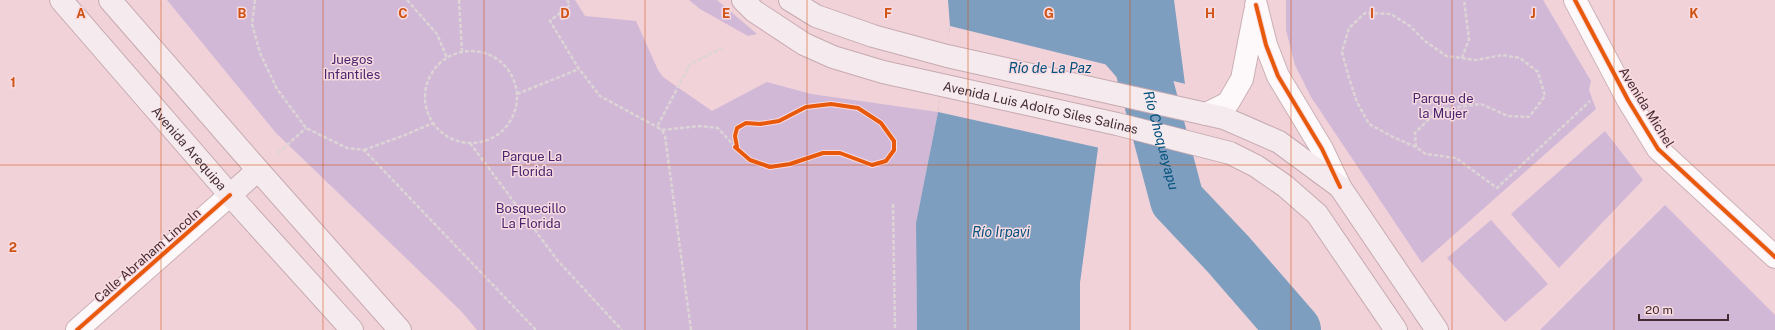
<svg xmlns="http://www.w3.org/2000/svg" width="1775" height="330" font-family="'Public Sans',sans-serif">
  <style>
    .green { fill: #d0b8d6 }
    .water { fill: #7e9ebf }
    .pier { fill: #f1d2d9 }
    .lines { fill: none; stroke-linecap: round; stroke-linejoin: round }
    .river { stroke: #7e9ebf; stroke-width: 54 }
    .minor-casing { stroke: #cbb1b7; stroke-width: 24 }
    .major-casing { stroke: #c6aab1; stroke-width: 24 }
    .path { stroke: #ddd4d6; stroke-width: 2.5; stroke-dasharray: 4 2; stroke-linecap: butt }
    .minor { stroke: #fdf8f9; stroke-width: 22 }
    .major { stroke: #f5eaed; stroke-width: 22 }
    .cycleway-casing { stroke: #f8dbe1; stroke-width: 6 }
    .cycleway { stroke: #e8590c; stroke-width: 4 }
    .grid { fill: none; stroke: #d05212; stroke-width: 1; stroke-opacity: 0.55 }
    .labels { text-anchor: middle; stroke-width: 3; stroke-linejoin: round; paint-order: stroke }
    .park-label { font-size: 13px; fill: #47256e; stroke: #f8dbe1 }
    .street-label { font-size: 13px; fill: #462b32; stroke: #f8dbe1 }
    .water-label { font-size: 14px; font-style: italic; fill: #04517d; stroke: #f8dbe1 }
    .grid-label { font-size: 13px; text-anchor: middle; font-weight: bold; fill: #d05212; stroke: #f8dbe1; stroke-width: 3; stroke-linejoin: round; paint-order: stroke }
  </style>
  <rect width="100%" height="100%" fill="#f1d2d9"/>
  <path class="green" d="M167,0h408l10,16 51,5 22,49 5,7 49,34 55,-29 44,12 127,18 -22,111 1,107h-440l-16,-19 -185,-178z
    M689,0h28l40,34 -9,2 -48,-27z
    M1286,0h257l48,81 -2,9 7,19 -174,154 -111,-166 -16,-32 -9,-35z
    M1605,131l38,49 -84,88 -48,-54z
    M1665,205l110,110v15h-235z
    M1491,220l57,64 -43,38 -58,-64z"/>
  <path class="water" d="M948,0h226l11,84 -63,-15 -24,79 -18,135v47h-163l-1,-107 22,-111 9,-56 3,-30z"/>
  <path class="pier" d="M950,26l235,58h2l-2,2 -61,-15 -24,77 -162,-36z"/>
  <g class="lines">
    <path class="river" id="s1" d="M1085,0l56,64 36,136 51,54 66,76"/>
    <g class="minor-casing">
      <path id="minor" d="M1575,0l53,100 30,49 117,108
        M1256,5l10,40 12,31 44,73 18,38
        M1206,114l22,-11 14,-24 13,-67
        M77,330l153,-135"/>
    </g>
    <g class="major-casing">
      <g id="major">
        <path id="s2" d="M61,0l169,195 122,135"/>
        <path d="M110,0l148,170 142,160"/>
        <path id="s3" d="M743,0l11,11 50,33 29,13 50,15 234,52 113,29 26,13 29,20 32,28 79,116"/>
        <path d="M790,0l26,16 57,20 74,20 277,62 55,24 61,45 97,143"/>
        <path d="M230,195l28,-25"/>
      </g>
    </g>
    <path class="path" d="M255,0l-3,24 8,29 17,36 29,39 41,20 17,2 172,180
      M407,0l30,34 10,24
      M459,0l3,52
      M567,0l3,5 -20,16 29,48 21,27 57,31
      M425 97a46 46 0 1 1 92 0a46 46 0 1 1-92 0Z
      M1462,58l7,-19 -5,-39
      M517,94l62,-25
      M662,130l38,-4 18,2 17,19
      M470,143l88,118 64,69
      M1416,147l-23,-10 -24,-13 -12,-22 -8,-24 -7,-26 7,-24 16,-15 26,1 19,12 15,15 21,15 30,4 26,-5 18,3 18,14 7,24 -16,21 -21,-1 -27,-12 -43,6 -23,23 1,14 10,7 30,4 41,30 93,-87
      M364,150l41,-15 28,-12
      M278,153l28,-25
      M893,204l2,126
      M691,330l-26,-194 -3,-6 -5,-3 33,-63 32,-16"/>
    <use href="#minor" class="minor"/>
    <use href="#major" class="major"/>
    <g class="cycleway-casing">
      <path id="cycleway" d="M1575,0l53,100 30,49 117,108
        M1256,5l10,40 12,31 44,73 18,38
        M831,104l27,4 23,15 13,18v9l-8,11 -14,4 -32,-12h-17l-33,11 -20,3 -20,-7 -15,-13h2l-2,-11 2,-8 9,-5 14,1 19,-3 27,-14z
        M77,330l153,-135"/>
    </g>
    <use href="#cycleway" class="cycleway"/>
  </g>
  <path class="grid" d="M161,0v330M323,0v330M484,0v330M645,0v330M807,0v330M968,0v330M1130,0v330M1291,0v330M1452,0v330M1614,0v330M0,165h1775"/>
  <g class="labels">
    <g class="park-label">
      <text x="352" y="64">Juegos<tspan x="352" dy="15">Infantiles</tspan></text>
      <text x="1443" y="103">Parque de<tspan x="1443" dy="15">la Mujer</tspan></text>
      <text x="532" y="161">Parque La<tspan x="532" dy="15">Florida</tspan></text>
      <text x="531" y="213">Bosquecillo<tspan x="531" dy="15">La Florida</tspan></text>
    </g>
    <g class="street-label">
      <text dy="5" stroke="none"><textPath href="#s3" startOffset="321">Avenida Luis Adolfo Siles Salinas</textPath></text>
      <text transform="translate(1647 107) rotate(58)" y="5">Avenida Michel</text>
      <text dy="5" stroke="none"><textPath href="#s2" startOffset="196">Avenida Arequipa</textPath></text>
      <text transform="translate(147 255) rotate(-41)" y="5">Calle Abraham Lincoln</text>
    </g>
    <g class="water-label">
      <text x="1050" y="73">Río de La Paz</text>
      <text dy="5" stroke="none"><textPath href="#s1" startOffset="164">Río Choqueyapu</textPath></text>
      <text x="1001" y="237">Río Irpavi</text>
    </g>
  </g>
  <g class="grid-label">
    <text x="81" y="18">A</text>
    <text x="242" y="18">B</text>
    <text x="403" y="18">C</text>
    <text x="565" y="18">D</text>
    <text x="726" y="18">E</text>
    <text x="888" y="18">F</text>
    <text x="1049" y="18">G</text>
    <text x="1210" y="18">H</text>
    <text x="1372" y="18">I</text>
    <text x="1533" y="18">J</text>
    <text x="1694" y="18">K</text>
    <text x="13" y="87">1</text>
    <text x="13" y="252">2</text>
  </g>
  <path d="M1639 314v6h89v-6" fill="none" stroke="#462b32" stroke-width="2"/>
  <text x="1645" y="314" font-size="12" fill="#462b32" stroke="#f8dbe1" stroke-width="3" paint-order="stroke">20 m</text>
</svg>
